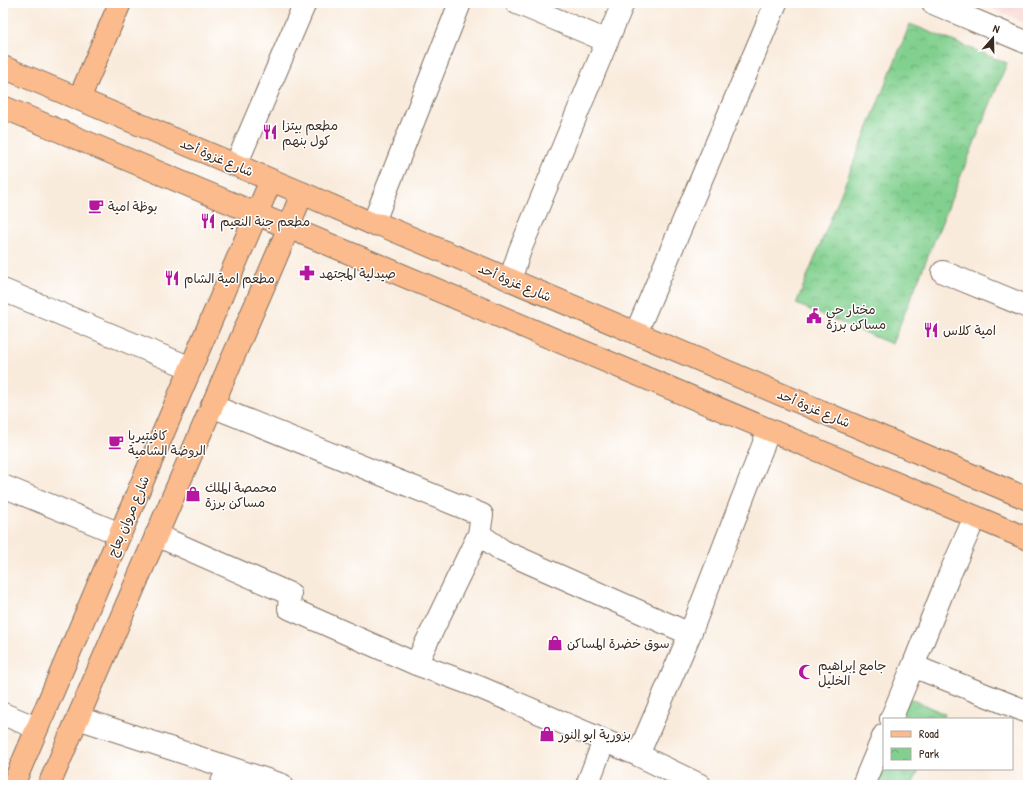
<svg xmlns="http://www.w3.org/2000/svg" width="1031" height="788" font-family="'Patrick Hand','Playpen Sans Arabic',sans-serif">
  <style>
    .built { fill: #f7d0cc }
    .grass { fill: url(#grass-tufts); stroke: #5e7d56 }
    .park { fill: url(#park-crowns); stroke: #5e7d56 }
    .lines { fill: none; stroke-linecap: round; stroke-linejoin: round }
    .minor-casing { stroke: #7e6e60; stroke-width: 24 }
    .major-casing { stroke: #7e6e60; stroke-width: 24 }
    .minor { stroke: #fff; stroke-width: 22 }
    .major { stroke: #fbbb8c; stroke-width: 22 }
    .labels { text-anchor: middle; stroke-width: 3; stroke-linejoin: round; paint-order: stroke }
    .poi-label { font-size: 13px; fill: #3b2a1e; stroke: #fff; text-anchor: start }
    .street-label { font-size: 13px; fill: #3b2a1e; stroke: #fff }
  </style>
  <defs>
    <pattern id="grass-tufts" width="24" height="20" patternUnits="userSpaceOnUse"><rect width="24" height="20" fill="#82d08f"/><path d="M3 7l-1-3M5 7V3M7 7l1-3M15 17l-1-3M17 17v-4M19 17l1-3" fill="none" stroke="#6ca974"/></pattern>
    <pattern id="park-crowns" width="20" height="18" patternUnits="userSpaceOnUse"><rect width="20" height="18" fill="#82d08f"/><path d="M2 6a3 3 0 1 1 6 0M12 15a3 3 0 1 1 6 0" fill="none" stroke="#6ca974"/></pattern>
  </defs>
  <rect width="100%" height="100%" fill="#fff"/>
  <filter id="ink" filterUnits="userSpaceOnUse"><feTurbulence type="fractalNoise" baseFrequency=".025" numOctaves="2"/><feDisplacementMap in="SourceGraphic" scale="8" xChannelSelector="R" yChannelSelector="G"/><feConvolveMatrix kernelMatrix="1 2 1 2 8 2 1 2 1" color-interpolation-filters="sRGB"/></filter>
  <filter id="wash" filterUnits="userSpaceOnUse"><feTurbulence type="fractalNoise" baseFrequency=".012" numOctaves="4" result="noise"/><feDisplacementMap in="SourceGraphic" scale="16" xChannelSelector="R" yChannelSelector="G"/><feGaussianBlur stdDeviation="0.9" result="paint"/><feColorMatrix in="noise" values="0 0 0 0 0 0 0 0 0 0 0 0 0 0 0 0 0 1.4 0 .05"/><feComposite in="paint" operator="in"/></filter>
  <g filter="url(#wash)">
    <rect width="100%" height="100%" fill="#f9ebdc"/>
    <path class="built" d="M978,3h50v21z"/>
    <path class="grass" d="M906,697l39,17 -2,5h-46z
      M884,753v16h35l-7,16h-42z"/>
    <path class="park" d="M910,24l97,39 -115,281 -96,-40z"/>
  </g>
  <g filter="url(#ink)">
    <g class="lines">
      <g class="minor-casing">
        <path id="minor" d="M517,3l90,38
          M933,3l95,40
          M236,165l69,-162
          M373,224l87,-221
          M943,272l85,35
          M510,280l10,-30 103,-247
          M3,290l188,78
          M636,333l140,-330
          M212,406l270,109 -3,19 -63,130
          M3,486l117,48
          M975,517l-27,61 -35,88 115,46
          M479,534l24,17 187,83
          M156,535l134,59 -1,14 127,56 63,23 159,68 52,-121 79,-204
          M3,714l34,14
          M78,718l204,67
          M891,719l22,-53
          M638,755l62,30
          M221,785l7,-17
          M587,785l17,-44
          M863,785l21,-50"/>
      </g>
      <g class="major-casing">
        <path id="major" d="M3,67l299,126 71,31 8,1 647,274
          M79,99l41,-96
          M3,107l1025,432
          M13,785l258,-605
          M49,785l234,-544 19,-48"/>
      </g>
      <use href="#minor" class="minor"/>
      <use href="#major" class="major"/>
    </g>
  </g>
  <defs>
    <g id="restaurant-bare" transform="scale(1.2)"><path d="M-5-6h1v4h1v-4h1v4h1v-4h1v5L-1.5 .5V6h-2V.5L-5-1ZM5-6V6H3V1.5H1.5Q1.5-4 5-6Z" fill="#b5179e" stroke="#fff" stroke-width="2.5" paint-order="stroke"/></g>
    <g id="cafe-bare" transform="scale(1.2)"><path d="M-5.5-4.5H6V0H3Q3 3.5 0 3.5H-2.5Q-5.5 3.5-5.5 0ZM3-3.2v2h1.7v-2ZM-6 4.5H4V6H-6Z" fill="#b5179e" stroke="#fff" stroke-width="2.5" paint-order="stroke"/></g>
    <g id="pharmacy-bare" transform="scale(1.2)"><path d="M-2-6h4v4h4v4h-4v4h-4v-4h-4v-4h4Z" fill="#b5179e" stroke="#fff" stroke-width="2.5" paint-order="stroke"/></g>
    <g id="civic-bare" transform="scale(1.2)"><path d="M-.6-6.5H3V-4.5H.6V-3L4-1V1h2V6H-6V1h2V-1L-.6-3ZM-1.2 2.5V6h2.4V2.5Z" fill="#b5179e" stroke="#fff" stroke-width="2.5" paint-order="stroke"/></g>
    <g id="shop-bare" transform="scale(1.2)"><path d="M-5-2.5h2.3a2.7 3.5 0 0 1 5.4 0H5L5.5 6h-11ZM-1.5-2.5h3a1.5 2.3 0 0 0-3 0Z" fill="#b5179e" stroke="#fff" stroke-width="2.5" paint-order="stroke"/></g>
    <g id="mosque-bare" transform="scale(1.2)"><path d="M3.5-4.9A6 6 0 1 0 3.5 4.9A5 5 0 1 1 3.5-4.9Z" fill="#b5179e" stroke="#fff" stroke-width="2.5" paint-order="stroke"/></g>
  </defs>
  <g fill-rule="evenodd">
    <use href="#restaurant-bare" x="270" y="132"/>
    <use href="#cafe-bare" x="96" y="206"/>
    <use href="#restaurant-bare" x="208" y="221"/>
    <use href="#pharmacy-bare" x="307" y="273"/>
    <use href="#restaurant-bare" x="172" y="278"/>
    <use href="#civic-bare" x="814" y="316"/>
    <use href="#restaurant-bare" x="931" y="330"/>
    <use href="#cafe-bare" x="116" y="442"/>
    <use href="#shop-bare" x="193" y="494"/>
    <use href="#shop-bare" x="555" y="643"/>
    <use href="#mosque-bare" x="806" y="672"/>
    <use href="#shop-bare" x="547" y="734"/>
  </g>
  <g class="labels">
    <g class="poi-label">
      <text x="282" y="130">مطعم بيتزا<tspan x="282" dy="15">كول بنهم</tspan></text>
      <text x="108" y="211">بوظة امية</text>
      <text x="220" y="226">مطعم جنة النعيم</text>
      <text x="319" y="278">صيدلية المجتهد</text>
      <text x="184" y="283">مطعم امية الشام</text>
      <text x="826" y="314">مختار حي<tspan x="826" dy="15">مساكن برزة</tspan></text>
      <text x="943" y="335">امية كلاس</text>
      <text x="128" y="440">كافيتيريا<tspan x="128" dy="15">الروضة الشامية</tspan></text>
      <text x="205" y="492">محمصة الملك<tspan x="205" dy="15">مساكن برزة</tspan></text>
      <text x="567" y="648">سوق خضرة المساكن</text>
      <text x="818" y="670">جامع إبراهيم<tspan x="818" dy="15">الخليل</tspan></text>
      <text x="559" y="739">بزورية ابو النور</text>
    </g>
    <g class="street-label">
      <text transform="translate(217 157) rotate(23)" y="5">شارع غزوة أحد</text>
      <text transform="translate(515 282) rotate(23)" y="5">شارع غزوة أحد</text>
      <text transform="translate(814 408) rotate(23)" y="5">شارع غزوة أحد</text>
      <text transform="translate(128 516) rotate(-67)" y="5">شارع مروان بعاج</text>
    </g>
  </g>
  <rect width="1031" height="788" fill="none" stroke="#fff" stroke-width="16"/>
  <rect x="883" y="718" width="130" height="52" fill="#ffffff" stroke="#b1aaa5"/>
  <rect x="891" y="731" width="20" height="6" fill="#fbbb8c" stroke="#b1aaa5"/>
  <text x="919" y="738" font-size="12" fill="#3b2a1e">Road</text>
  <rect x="891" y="748" width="20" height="12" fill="url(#park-crowns)" stroke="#b1aaa5"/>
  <text x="919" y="758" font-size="12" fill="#3b2a1e">Park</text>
  <g transform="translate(993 38) rotate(20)" stroke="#ffffff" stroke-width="3" paint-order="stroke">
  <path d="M0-3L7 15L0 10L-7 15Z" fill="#3b2a1e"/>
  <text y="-6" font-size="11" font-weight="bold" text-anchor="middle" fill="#3b2a1e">N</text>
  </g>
</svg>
